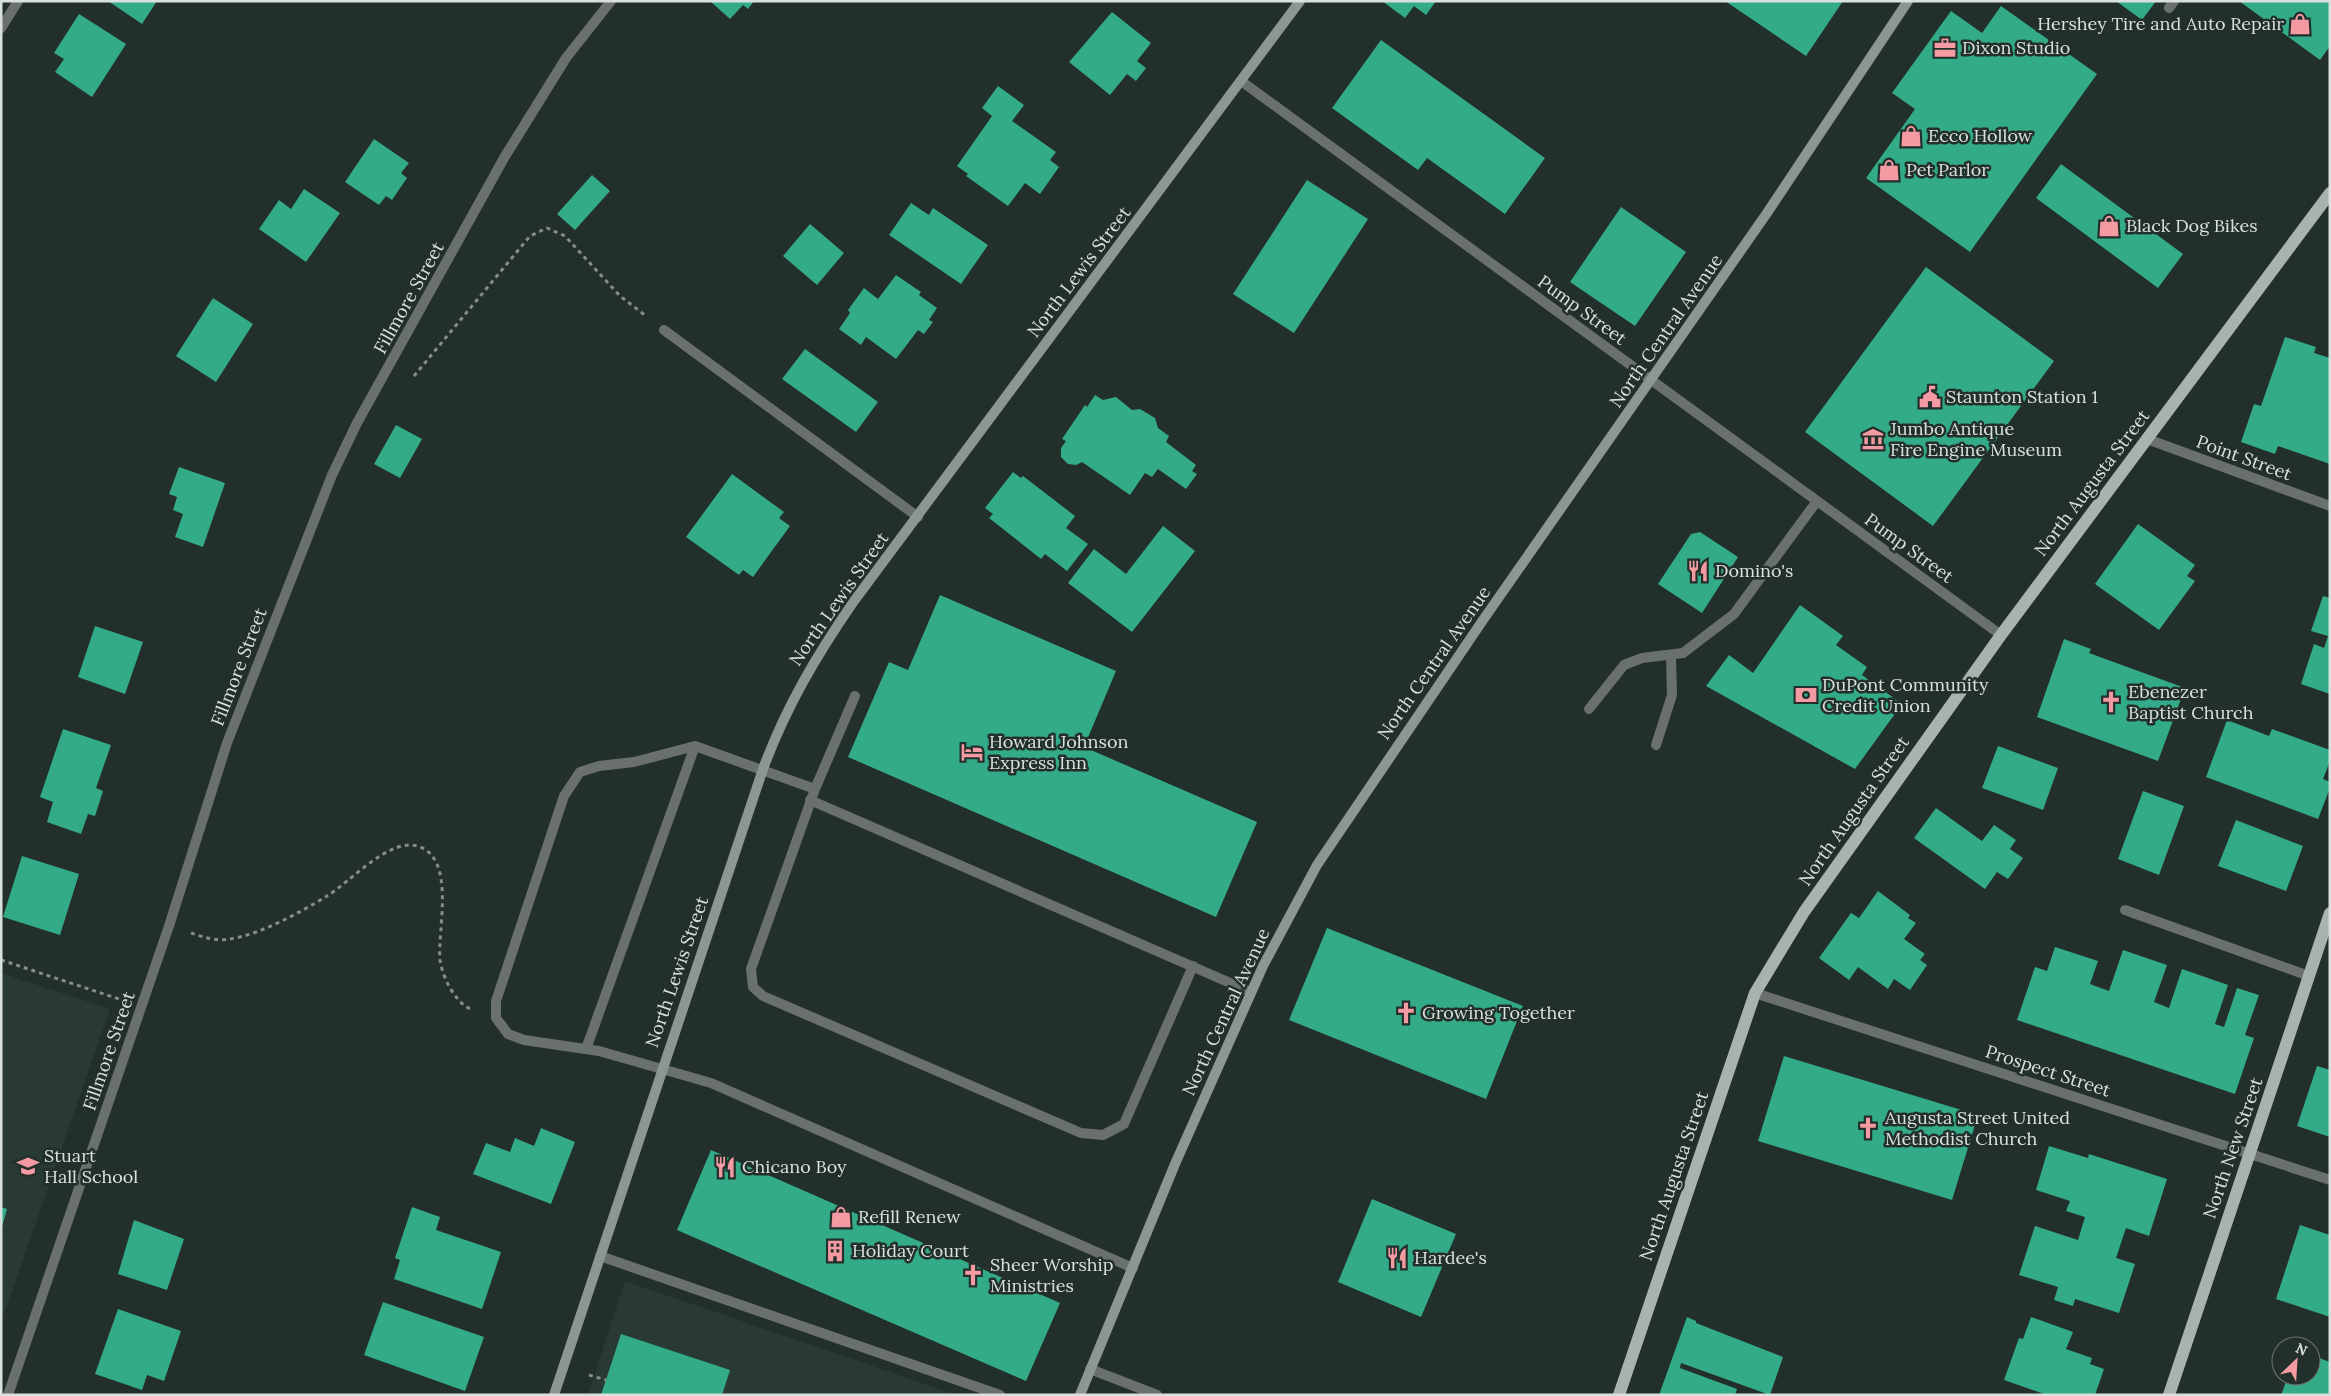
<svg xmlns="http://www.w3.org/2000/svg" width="2331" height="1396" font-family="Lora,serif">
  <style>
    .built { fill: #283a33 }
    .building { fill: #33ab88 }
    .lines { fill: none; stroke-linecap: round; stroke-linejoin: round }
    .path { stroke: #838d89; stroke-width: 3; stroke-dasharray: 4 4; stroke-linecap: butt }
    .lane { stroke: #6a706d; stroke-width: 10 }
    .street { stroke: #6a706d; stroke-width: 10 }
    .secondary { stroke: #8d9692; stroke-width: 10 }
    .primary { stroke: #a8b3af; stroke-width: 12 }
    .labels { text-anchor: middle; stroke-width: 5; stroke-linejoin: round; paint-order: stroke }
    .poi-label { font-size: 18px; fill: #d9e0dd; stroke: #232f2a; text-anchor: start }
    .street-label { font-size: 18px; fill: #d9e0dd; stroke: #232f2a }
  </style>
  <rect width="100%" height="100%" fill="#232f2a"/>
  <path class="built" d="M1,973l109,36 -109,314z
    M625,1281l332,114h-369z"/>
  <path class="building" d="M108,1h49l-15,23z
    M710,1h44l-6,8 -5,-4 -13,14z
    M1382,1h54l-10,14 -12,-9 -9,12z
    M1725,1h118l-37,55z
    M2116,1h40l-14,19z
    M2239,1h91v45l-10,14z
    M2001,6l96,68 -127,178 -104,-74 49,-69 -23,-16 59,-82 31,22z
    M1112,12l39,31 -14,18 9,7 -10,13 -9,-7 -17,21 -41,-33z
    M79,14l47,30 -34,53 -37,-25 9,-13 -10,-6z
    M1381,40l164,118 -40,56 -78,-56 -9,12 -86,-62z
    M998,86l26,19 -12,16 44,31 -6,8 9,7 -19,27 -15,-11 -17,23 -42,-30 2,-2 -11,-8 35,-50 -10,-8z
    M374,139l35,24 -8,10 6,5 -15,22 -6,-4 -7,9 -34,-23z
    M2061,164l122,90 -25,34 -122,-90z
    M592,175l18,16 -35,39 -18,-16z
    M1307,180l61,39 -74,114 -61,-39z
    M304,189l36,24 -34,49 -47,-33 20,-29 12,9z
    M911,203l18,12 4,-7 55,37 -27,39 -72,-49z
    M1621,207l65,45 -51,74 -65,-44z
    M810,224l34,29 -27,32 -34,-29z
    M1926,267l128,94 -121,165 -128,-94z
    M896,275l25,17 -2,3 18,13 -8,12 4,2 -9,12 -6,-4 -22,29 -30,-22 -5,8 -22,-16 11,-16 -2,-3 16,-22 14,11z
    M213,298l40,26 -37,58 -40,-26z
    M2285,337l31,10 -2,6 16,5v106l-52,-18 -3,8 -34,-12 13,-38 7,2z
    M805,349l73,53 -22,30 -74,-53z
    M1095,395l8,5 13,-3 16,13 8,-1 15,9 3,10 11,8 -3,6 30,23 -4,6 5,3 -11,15 -28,-20 -6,8 -7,-4 -15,22 -48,-33 -6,3 -8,-1 -7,-7v-9l5,-7 -4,-2 23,-34 2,2z
    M396,425l26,14 -22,39 -26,-14z
    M179,467l46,16 -22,64 -28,-10 8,-23 -10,-4 4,-13 -8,-3z
    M1013,472l8,6 2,-2 52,40 -9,12 22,16 -21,27 -22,-17 -4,5 -52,-41 4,-4 -8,-6z
    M732,474l52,38 -5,6 11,8 -37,51 -10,-7 -4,5 -53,-38z
    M2138,524l57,41 -8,11 8,5 -36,49 -64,-46z
    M1163,526l32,25 -63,81 -64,-49 26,-34 32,25z
    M1700,532l38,25 -36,56 -44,-29 33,-50z
    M940,595l176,76 -32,76 173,75 -41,95 -368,-160 41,-95 19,8z
    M2323,596l7,2v96l-29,-10 13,-40 10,4 4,-12 -17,-5z
    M1800,605l43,31 -7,9 31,22 -5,8 40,29 -47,65 -149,-83 23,-31 24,18z
    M95,626l48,16 -18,52 -47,-17z
    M2064,639l27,10 -2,4 96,35 -27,73 -121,-44z
    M2227,720l42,16 3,-7 58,21v11l-7,18 7,3v6l-12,31 -112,-42z
    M63,729l48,16 -15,43 7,3 -8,25 -7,-2 -7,20 -34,-12 6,-20 -13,-5z
    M1998,746l60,22 -15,42 -61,-22z
    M2143,791l41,15 -25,69 -41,-16z
    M1936,808l46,33 12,-16 22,15 -6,9 13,9 -15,21 -11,-7 -12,17 -71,-51z
    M2236,820l67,26 -17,45 -68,-25z
    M22,856l57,18 -19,61 -57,-18z
    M1878,891l32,24 -2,3 8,5 -12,16 21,15 -5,6 7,5 -17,25 -16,-11 -6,10 -30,-22 -9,13 -30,-22 32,-45 8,5z
    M1327,928l196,78 -37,93 -197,-79z
    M2055,947l43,14 -8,23 19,7 14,-41 44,15 -13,37 15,6 13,-39 46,16 -13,39 9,3 13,-39 22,7 -14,40 9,3 -19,56 -218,-74 18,-53 12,4z
    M1784,1056l194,59 -26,85 -194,-59z
    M2317,1066l13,4v67l-33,-11z
    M541,1128l34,14 -24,62 -78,-30 13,-31 24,9 5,-14 19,8z
    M2049,1146l39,12 1,-4 78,25 -18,57 -23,-8 -10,30 19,6 -16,49 -44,-14 -2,7 -19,-6 4,-13 -39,-12 16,-49 43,14 7,-23 -19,-6 4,-10 -34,-11z
    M711,1150l349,153 -34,78 -349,-151z
    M1372,1199l84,35 -35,83 -83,-35z
    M1,1207l6,2 -5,18 -1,-1z
    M412,1207l28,10 -4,13 65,22 -19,57 -88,-30 6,-19 -5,-2z
    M134,1220l50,19 -17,51 -49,-16z
    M2300,1225l30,10v82l-54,-18z
    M383,1302l101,35 -19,54 -101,-36z
    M118,1309l63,22 -17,50 -17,-6 -5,15 -47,-16z
    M1687,1317l9,4v2l87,34 -13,38 -89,-32 -1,5 57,21 -2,6h-76z
    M2031,1317l42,15 -7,17 26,9 -2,6 14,5 -9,26h-48l-43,-15 15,-42 4,1z
    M621,1334l109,36 -8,25h-121z
    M2311,1355l19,7v33h-49l6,-16 -9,-3h33z"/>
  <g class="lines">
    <path class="path" d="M414,376l116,-140 17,-8 18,8 55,60 26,20
      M191,933c7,2 14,5 22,6 30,6 88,-27 114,-43 23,-14 62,-58 90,-50 40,11 20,85 23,114 2,13 9,29 17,38 4,5 8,9 14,11
      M1,960l118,39
      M589,1375l17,5"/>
    <path class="lane" d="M2169,8l5,-7
      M664,330l254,187
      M855,696l-40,93 -120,-43 -61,16 -35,4 -19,6 -16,24 -68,205v17l12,16 16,6 75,11 112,32 422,185
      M1589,709l35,-44 18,-7 41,-5 51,-39 83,-113
      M1656,745l16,-50 -1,-39
      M815,789l-64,180 2,18 10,9 318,137 22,2 21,-11 69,-158
      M810,800l441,192
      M2125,910l184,66
      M586,1049l109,-303
      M600,1256l400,139
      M1090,1369l67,26"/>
    <path class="street" d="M1,28l17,-27
      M1241,81l760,554
      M2147,439l183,67
      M1755,993l575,187
      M8,1395l161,-469 58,-183 105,-268 25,-52 147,-265 62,-100 45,-57"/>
    <path class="secondary" d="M554,1395l209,-626c23,-62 53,-113 91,-168l446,-600
      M1080,1395l95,-231 88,-198 54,-101 166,-245 284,-407 141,-212"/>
    <path class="primary" d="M1619,1395l136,-402 49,-81 197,-277 329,-442
      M2169,1395l161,-482"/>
  </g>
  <defs>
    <g id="shop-bare" transform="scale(1.725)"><path d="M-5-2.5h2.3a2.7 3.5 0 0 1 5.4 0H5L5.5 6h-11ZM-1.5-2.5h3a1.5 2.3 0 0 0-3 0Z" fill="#f49aa2" stroke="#232f2a" stroke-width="2.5" paint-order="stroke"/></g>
    <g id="office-bare" transform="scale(1.725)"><path d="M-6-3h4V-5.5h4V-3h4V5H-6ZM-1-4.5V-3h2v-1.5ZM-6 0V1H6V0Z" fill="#f49aa2" stroke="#232f2a" stroke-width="2.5" paint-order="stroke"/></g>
    <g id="civic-bare" transform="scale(1.725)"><path d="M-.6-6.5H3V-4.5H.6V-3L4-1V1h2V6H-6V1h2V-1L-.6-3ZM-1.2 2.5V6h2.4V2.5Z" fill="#f49aa2" stroke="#232f2a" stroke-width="2.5" paint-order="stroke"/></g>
    <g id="museum-bare" transform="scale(1.725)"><path d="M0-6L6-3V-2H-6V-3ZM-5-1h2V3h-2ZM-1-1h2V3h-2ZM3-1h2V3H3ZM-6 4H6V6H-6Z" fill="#f49aa2" stroke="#232f2a" stroke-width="2.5" paint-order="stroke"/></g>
    <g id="restaurant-bare" transform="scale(1.725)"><path d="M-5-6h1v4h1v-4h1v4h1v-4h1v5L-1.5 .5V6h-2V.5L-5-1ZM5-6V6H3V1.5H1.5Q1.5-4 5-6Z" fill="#f49aa2" stroke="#232f2a" stroke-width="2.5" paint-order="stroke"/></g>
    <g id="bank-bare" transform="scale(1.725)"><path d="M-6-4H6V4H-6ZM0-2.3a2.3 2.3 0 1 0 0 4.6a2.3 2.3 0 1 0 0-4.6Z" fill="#f49aa2" stroke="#232f2a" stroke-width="2.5" paint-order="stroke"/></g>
    <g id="church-bare" transform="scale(1.725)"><path d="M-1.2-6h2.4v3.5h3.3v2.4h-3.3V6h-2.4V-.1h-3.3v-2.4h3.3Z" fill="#f49aa2" stroke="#232f2a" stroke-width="2.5" paint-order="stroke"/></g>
    <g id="hotel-bare" transform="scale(1.725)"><path d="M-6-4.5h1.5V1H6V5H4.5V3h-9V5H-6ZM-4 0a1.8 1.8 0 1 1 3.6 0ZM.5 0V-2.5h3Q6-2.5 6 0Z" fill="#f49aa2" stroke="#232f2a" stroke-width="2.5" paint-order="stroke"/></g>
    <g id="school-bare" transform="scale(1.725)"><path d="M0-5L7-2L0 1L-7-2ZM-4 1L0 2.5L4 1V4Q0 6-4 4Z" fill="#f49aa2" stroke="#232f2a" stroke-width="2.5" paint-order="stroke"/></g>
    <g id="building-bare" transform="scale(1.725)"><path d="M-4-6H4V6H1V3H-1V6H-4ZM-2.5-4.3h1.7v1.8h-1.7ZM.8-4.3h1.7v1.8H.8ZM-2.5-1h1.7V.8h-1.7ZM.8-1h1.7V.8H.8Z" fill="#f49aa2" stroke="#232f2a" stroke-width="2.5" paint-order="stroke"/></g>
  </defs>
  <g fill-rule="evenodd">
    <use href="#shop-bare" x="2300" y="24"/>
    <use href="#office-bare" x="1945" y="48"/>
    <use href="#shop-bare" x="1911" y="136"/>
    <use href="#shop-bare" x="1889" y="170"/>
    <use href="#shop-bare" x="2109" y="226"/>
    <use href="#civic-bare" x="1930" y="397"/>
    <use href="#museum-bare" x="1873" y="439"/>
    <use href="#restaurant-bare" x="1698" y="571"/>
    <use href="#bank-bare" x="1806" y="695"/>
    <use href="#church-bare" x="2111" y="702"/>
    <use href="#hotel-bare" x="972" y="752"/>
    <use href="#church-bare" x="1406" y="1013"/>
    <use href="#church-bare" x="1868" y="1128"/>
    <use href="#school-bare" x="28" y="1166"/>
    <use href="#restaurant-bare" x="725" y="1167"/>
    <use href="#shop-bare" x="841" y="1217"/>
    <use href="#building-bare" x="835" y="1251"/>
    <use href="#restaurant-bare" x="1397" y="1258"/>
    <use href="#church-bare" x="973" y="1275"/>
  </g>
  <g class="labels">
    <g class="poi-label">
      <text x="2284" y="30" text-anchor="end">Hershey Tire and Auto Repair</text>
      <text x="1962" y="54">Dixon Studio</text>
      <text x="1928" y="142">Ecco Hollow</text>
      <text x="1906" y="176">Pet Parlor</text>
      <text x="2126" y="232">Black Dog Bikes</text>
      <text x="1946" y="403">Staunton Station 1</text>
      <text x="1890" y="435">Jumbo Antique<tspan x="1890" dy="21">Fire Engine Museum</tspan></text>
      <text x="1715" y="577">Domino's</text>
      <text x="1822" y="691">DuPont Community<tspan x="1822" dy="21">Credit Union</tspan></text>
      <text x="2128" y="698">Ebenezer<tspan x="2128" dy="21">Baptist Church</tspan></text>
      <text x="989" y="748">Howard Johnson<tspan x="989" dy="21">Express Inn</tspan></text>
      <text x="1422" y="1019">Growing Together</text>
      <text x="1885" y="1124">Augusta Street United<tspan x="1885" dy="21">Methodist Church</tspan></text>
      <text x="44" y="1162">Stuart<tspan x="44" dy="21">Hall School</tspan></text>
      <text x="742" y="1173">Chicano Boy</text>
      <text x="858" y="1223">Refill Renew</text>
      <text x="852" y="1257">Holiday Court</text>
      <text x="1414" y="1264">Hardee's</text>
      <text x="990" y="1271">Sheer Worship<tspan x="990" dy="21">Ministries</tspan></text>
    </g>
    <g class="street-label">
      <text transform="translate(1079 272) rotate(-53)" y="6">North Lewis Street</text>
      <text transform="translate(409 298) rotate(-61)" y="6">Fillmore Street</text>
      <text transform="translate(1582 310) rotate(36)" y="6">Pump Street</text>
      <text transform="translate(1666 331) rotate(-55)" y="6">North Central Avenue</text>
      <text transform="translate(2244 458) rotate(20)" y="6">Point Street</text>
      <text transform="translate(2092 483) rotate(-53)" y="6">North Augusta Street</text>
      <text transform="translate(1909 548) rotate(36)" y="6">Pump Street</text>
      <text transform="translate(839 599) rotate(-55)" y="6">North Lewis Street</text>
      <text transform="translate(1434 663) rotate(-55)" y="6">North Central Avenue</text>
      <text transform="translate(239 667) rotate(-69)" y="6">Fillmore Street</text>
      <text transform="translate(1854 811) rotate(-55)" y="6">North Augusta Street</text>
      <text transform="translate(677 972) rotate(-71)" y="6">North Lewis Street</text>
      <text transform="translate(1226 1012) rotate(-65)" y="6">North Central Avenue</text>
      <text transform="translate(109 1051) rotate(-71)" y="6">Fillmore Street</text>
      <text transform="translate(2048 1071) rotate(18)" y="6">Prospect Street</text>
      <text transform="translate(2233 1148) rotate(-71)" y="6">North New Street</text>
      <text transform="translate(1674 1176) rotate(-71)" y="6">North Augusta Street</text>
    </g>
  </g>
  <rect width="2331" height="1396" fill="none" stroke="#d9e0dd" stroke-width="5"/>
  <g transform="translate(2296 1361) rotate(25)"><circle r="24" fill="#232f2a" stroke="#6c7672"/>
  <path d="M0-4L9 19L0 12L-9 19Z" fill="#f49aa2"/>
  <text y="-8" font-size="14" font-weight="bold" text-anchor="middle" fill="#d9e0dd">N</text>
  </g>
</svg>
